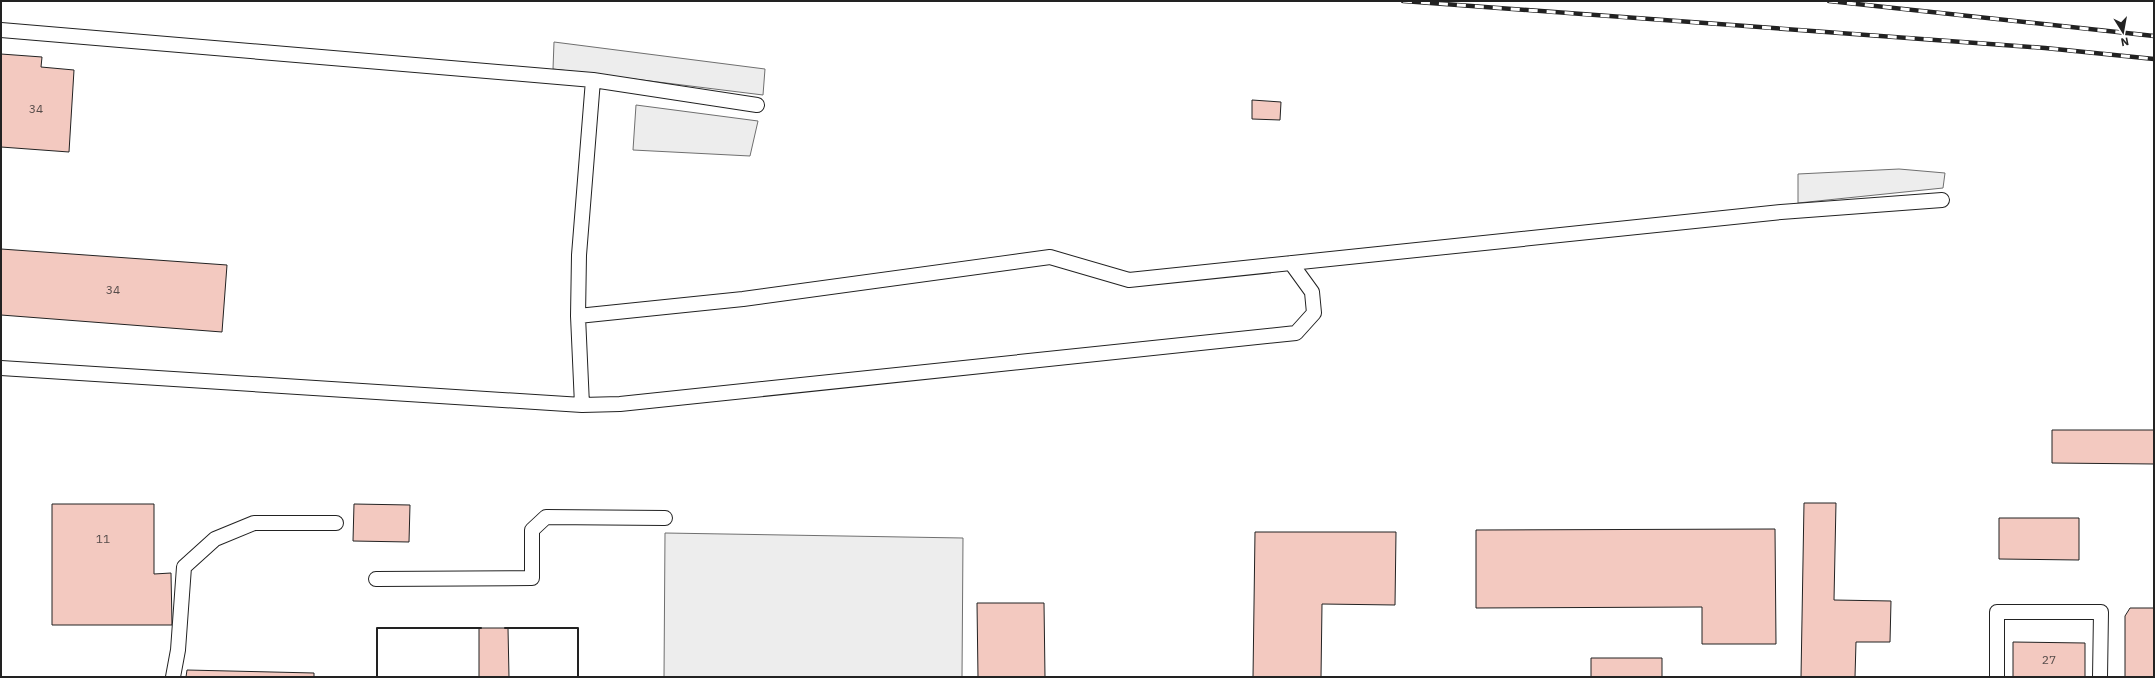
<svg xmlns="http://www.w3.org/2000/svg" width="2155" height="678" font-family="'IBM Plex Sans',sans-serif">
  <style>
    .parking { fill: #ededed; stroke: #6f6f6f }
    .building { fill: #f3c9c0; stroke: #222 }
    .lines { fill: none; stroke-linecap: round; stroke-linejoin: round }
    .lane-casing { stroke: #222; stroke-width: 16 }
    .lane { stroke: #fff; stroke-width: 14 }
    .rail-casing { stroke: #222; stroke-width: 4.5 }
    .rail { stroke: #fff; stroke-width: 3; stroke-dasharray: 9; stroke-linecap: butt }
    .wall { stroke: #222; stroke-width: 2 }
    .labels { text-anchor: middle; stroke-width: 3; stroke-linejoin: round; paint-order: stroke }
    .number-label { font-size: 12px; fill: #564c4a }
  </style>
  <rect width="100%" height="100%" fill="#fff"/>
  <path class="parking" d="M554,42l211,27 -2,26 -210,-26z
    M636,105l122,16 -8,35 -117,-6z
    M1899,169l46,4 -2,15 -145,15v-29z
    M665,533l298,5 -1,139h-298z"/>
  <path class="building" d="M1,54l41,3 -1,10 33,3 -5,82 -68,-5z
    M1252,100l29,2 -1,18 -28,-1z
    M1,249l226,16 -5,67 -221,-17z
    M2052,430h102v34l-102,-1z
    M1804,503h32l-2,97 57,1 -1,41h-34l-1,35h-54z
    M52,504h102v70l17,-1 1,52h-120z
    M354,504l56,1 -1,37 -56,-1z
    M1999,518h80v42l-80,-1z
    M1775,529l1,115h-74v-37l-226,1v-78z
    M1255,532h141l-1,73 -73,-1 -1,73h-68z
    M977,603h67l1,74h-67z
    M2130,608h24v69h-29v-61z
    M479,628h29l1,49h-30z
    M2013,642l72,1v34h-72z
    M1591,658h71v19h-71z
    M187,670l127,3v4h-128z"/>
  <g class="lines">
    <g class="lane-casing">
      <path id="lane" d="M1,30l592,50 164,25
        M578,316l165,-17 307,-42 79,23 652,-68 161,-12
        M1,368l581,37 -4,-89 1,-61 14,-175
        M582,405l38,-1 676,-71 18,-20 -2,-21 -21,-29
        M376,579l156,-1v-48l14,-13 119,1
        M173,677l5,-27 6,-83 31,-28 39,-16h82
        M1997,677v-65h104l-1,65"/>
    </g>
    <use href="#lane" class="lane"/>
    <g class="rail-casing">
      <path id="rail" d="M1403,1l642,47 109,11
        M1829,1l325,35"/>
    </g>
    <use href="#rail" class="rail"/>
    <path class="wall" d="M505,628h73v49
      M377,677v-49h104"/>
  </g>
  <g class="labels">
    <g class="number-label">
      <text x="36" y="113">34</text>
      <text x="113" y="294">34</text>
      <text x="103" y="543">11</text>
      <text x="2049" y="664">27</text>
    </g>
  </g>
  <rect width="2155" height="678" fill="none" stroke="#222222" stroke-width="4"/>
  <g transform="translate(2123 32) rotate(169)" stroke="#ffffff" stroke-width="3" paint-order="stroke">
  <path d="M0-3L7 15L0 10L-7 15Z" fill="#222222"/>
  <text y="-6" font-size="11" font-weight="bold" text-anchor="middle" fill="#222222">N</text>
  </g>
</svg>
